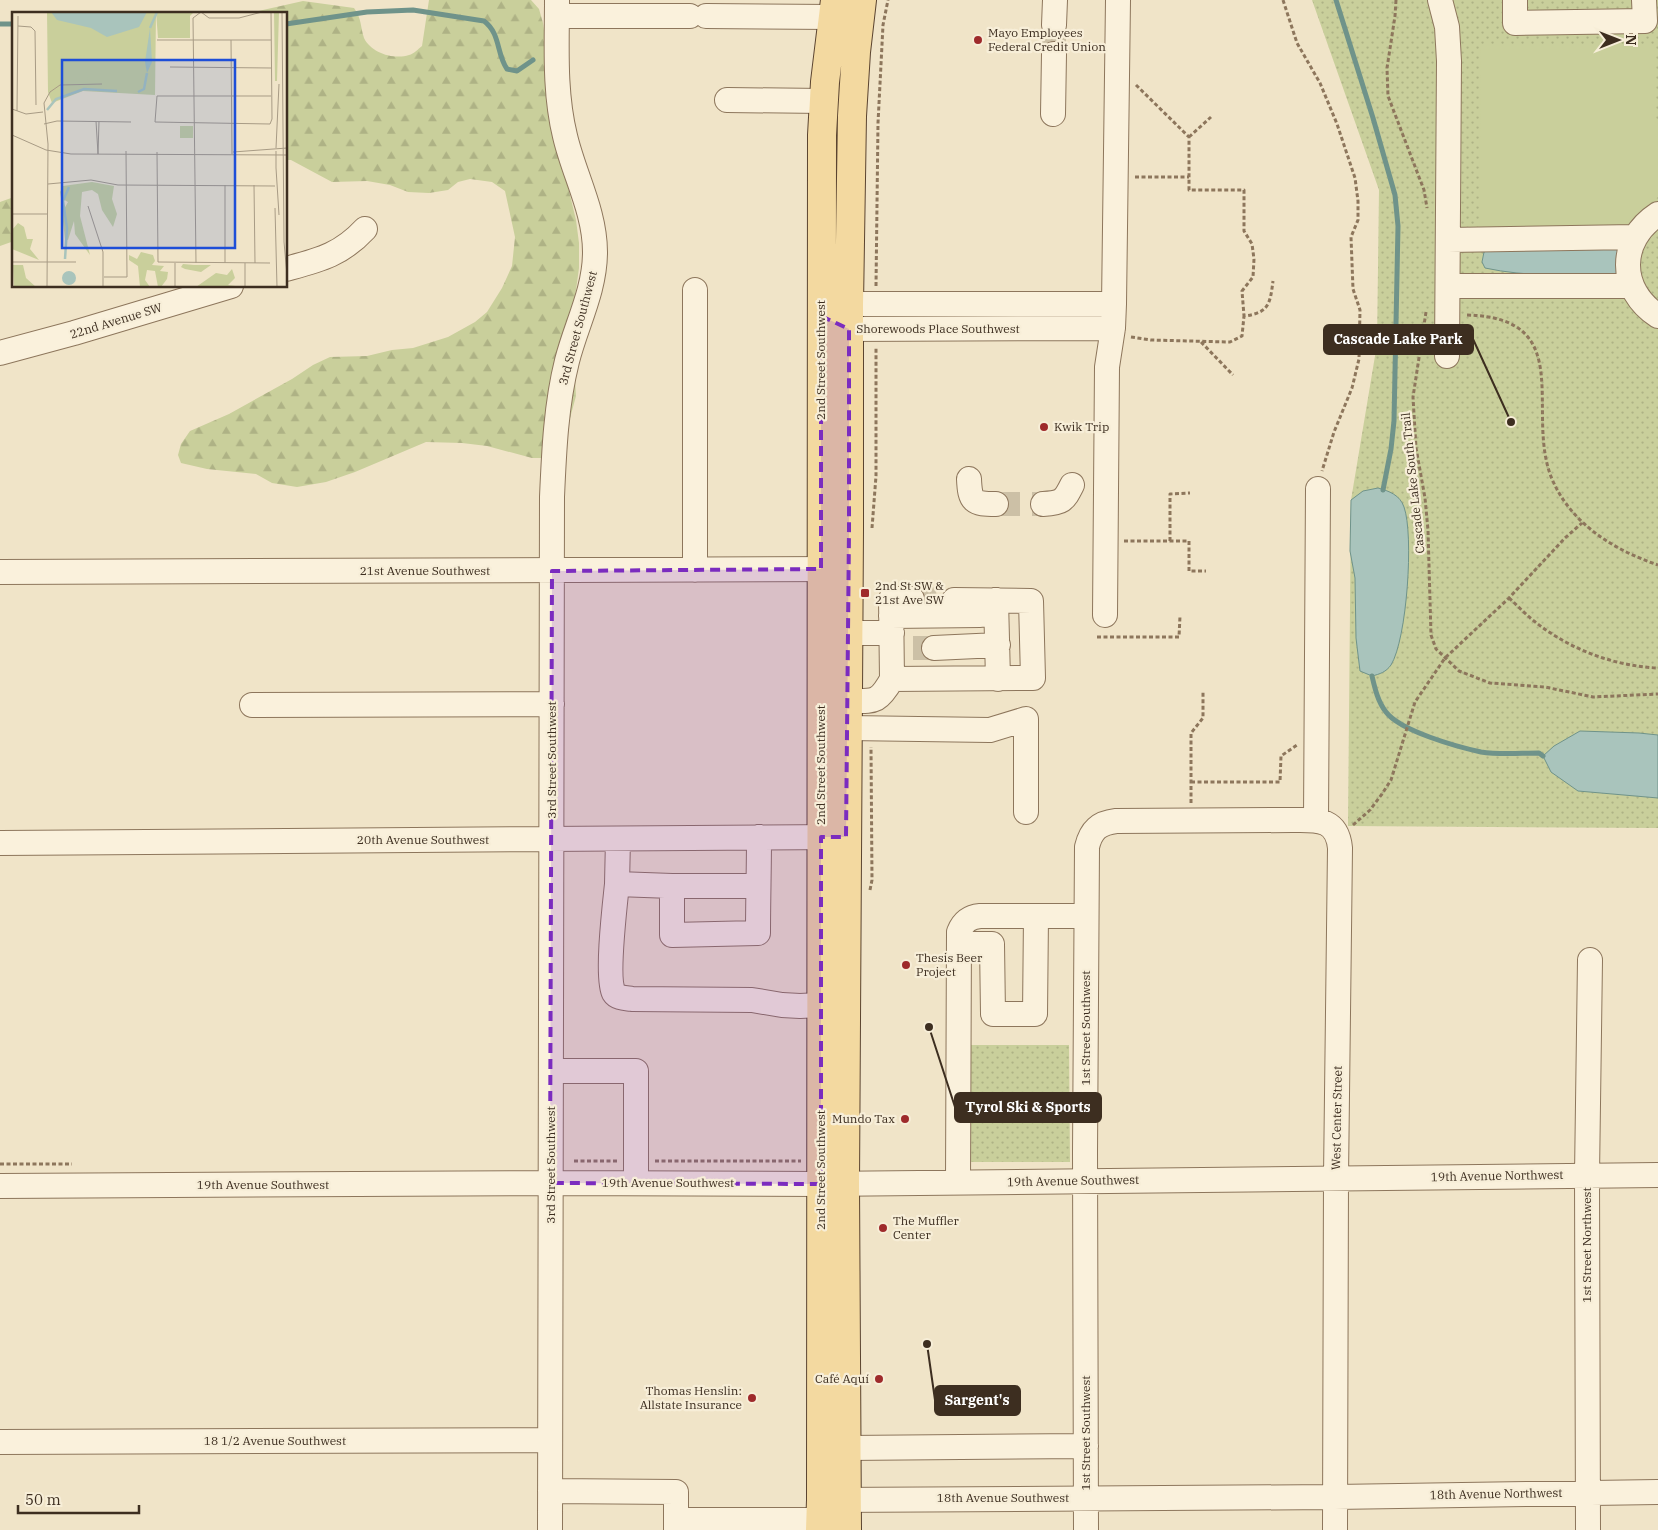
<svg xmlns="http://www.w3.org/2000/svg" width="1658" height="1530" font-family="'IBM Plex Serif',serif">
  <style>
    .forest { fill: url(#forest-firs) }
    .park { fill: url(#park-dots) }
    .garden { fill: #c9cf9b }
    .water { fill: #a9c4bc; stroke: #6f938a }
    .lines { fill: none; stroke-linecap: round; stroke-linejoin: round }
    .stream { stroke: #6f938a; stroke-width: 5 }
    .minor-tunnel { stroke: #ccc0a6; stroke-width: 24; stroke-dasharray: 24 12; stroke-linecap: butt }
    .minor-casing { stroke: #8d765c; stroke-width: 26 }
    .major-casing { stroke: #5b4430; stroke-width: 30 }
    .path { stroke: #8d765c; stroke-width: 3; stroke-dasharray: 4 2.5; stroke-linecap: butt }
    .minor { stroke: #faf1dc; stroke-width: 24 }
    .major { stroke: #f3d9a0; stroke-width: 28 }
    .marked { fill: #7b2cbf; fill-opacity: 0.2; stroke: #7b2cbf; stroke-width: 4; stroke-dasharray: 10 6; stroke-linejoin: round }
    .poi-dot { fill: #9e2a2b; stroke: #f7eed8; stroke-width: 2 }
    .labels { text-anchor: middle; stroke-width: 4.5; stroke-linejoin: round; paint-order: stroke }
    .poi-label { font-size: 12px; fill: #3d2e20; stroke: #f7eed8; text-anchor: start }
    .street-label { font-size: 12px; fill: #3d2e20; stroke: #f7eed8 }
    .inset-river { fill: none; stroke: #a9c4bc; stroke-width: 2.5 }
    .inset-road { fill: none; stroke: #a89b85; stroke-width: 1 }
    .view { fill: #1d4ed8; fill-opacity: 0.15; stroke: #1d4ed8; stroke-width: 2.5 }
    .inset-edge { fill: none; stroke: #3d2e20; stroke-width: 2.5 }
    .leader { fill: none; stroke: #3d2e20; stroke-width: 2 }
    .callout-dot { fill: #3d2e20; stroke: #f7eed8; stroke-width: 2 }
    .callout { fill: #3d2e20; stroke: #3d2e20; stroke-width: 2 }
    .callout-label { font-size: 14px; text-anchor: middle; font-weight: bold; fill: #fff }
  </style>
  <defs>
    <pattern id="forest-firs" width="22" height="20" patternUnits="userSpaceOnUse" patternTransform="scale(1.25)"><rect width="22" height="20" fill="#c9cf9b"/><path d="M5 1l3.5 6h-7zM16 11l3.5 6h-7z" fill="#aeb285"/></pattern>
    <pattern id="park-dots" width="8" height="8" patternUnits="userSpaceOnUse" patternTransform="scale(1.25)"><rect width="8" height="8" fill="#c9cf9b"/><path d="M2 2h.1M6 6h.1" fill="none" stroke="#aeb285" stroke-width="1.8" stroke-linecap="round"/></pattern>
  </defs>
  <rect width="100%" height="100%" fill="#f0e4c8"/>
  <path class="forest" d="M429,0h102l8,9 4,14 20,143 13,54 3,23v25l-3,22 -14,65 13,25 1,16 -10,37 -20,25h-14l-45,-12 -25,-3 -36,-1 -71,30 -29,10 -29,5 -25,-4 -16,-9 -49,-5 -26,-6 -3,-8 3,-11 9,-13 39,-17 63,-35 21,-14 17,-8 37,-1 25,-6 21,-2 35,-11 27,-15 12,-10 15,-24 10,-22 3,-29 -10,-46 -13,-9 -22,-3 -12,3 -10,8 -19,3 -21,-1 -18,-7 -23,-4 -35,1 -41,-22h-5v-146h-41l58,-13 51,7c8,11 6,18 10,30 7,15 30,22 45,17 5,-1 9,-6 13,-9z
    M14,197v44l-14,5v-44z"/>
  <path class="park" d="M1312,0h346v828l-310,-2 3,-326 26,-156 2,-154z
    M967,1045h102l1,117h-102z"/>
  <path class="garden" d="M1481,45h174v76l3,4v72l-41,33 -138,2z"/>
  <path class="water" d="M1622,242l-2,31 -9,2c-42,0 -85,2 -126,-7l-3,-6 2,-10 7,-3z
    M1378,488c11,3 22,7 26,19 10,28 3,132 -13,158 -5,7 -11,9 -19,11l-12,-5 -4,-33 -1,-60 -5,-27 1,-51 12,-9z
    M1580,731l59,2 19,2v63l-80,-7 -27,-19 -8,-16 11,-10z"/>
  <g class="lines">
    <path class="stream" d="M1336,0l37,118 22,77 3,31 -4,195 -3,28 -8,41
      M0,24h14
      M286,24l81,-12 46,-2 71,11c17,13 12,32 23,48l10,2 16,-11
      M1372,676c3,13 6,26 14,36 14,19 72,35 95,40 19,3 39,1 58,1l4,3"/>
    <path class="minor-tunnel" d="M1054,54v-29
      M996,504h47
      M912,599l42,1
      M913,648h21"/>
    <g class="minor-casing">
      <path id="minor" d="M1440,0l7,27 2,34 -2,295
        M1515,0v23l130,-2 -1,-21
        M557,16h133
        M706,16l126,1
        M1054,25l1,-25
        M727,100l96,1
        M1053,114l1,-60
        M1658,214c-40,26 -40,76 0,102
        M1448,240l187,-3
        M286,269c33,-9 55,-14 79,-40
        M1448,286h184
        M695,290v280
        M832,311l17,-7h265
        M832,321l17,8 264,-1
        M0,353l74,-20 157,-47
        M969,479c1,23 4,25 27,25
        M1043,504c19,-1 21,-3 29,-19
        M0,572l841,-3
        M912,599h-21l1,80 141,-1 -2,-77 -77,-1
        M996,600l2,79
        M1105,615l2,-248 6,-39 1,-24 4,-304
        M891,616l89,-1
        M849,633h43
        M934,648l64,-3
        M848,701c26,0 30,3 44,-22
        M252,705l300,-1
        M848,728l142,2 36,-11v93
        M1316,820l2,-331
        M618,839l-1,45 55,2
        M0,843l840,-6
        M617,884c-2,19 -11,95 -3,109 3,5 12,5 18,6l120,1 30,5 18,1 39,-2
        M758,886h-86v49l86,-2c0,-32 1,-64 1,-96
        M959,944h33l1,70h42l1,-98
        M551,1071h85v112
        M958,1182l1,-250c4,-10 10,-15 21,-16h106
        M0,1186l550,-3 271,1 837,-9
        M0,1442l550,-2
        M847,1448l239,-2
        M550,1491l126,1v38
        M830,1500l505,-3 323,-5
        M676,1520h144
        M550,1530l2,-1033c2,-46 4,-92 15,-136 9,-36 28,-70 28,-109 0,-41 -21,-77 -30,-116 -11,-45 -8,-91 -8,-136
        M1086,1530l-1,-378 2,-305c4,-17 12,-24 29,-26l176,-1c23,0 45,-3 48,28l-4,329 -1,353
        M1588,1530l-1,-355 3,-215"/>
    </g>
    <g class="major-casing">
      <path id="major" d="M820,1530l1,-30 1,-1365 3,-53 10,-82
        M847,1530l-2,-346 4,-654v-226l3,-188 4,-64 6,-52"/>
    </g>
    <path class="path" d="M1283,0l14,43 23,40 17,41 18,54 3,23v19l-7,17 2,52 7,21 -1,49 -7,29 -18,44 -12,39
      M1396,0l-1,16 -8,52 1,28 36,94 3,18
      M1136,85l53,52v53h55v41l8,13 2,15 -1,18 -11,14 2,25c25,-3 26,-12 29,-35
      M1189,137l22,-20
      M1135,177h54
      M876,286l2,-163 5,-98 5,-25
      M1426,312l-13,85 3,51 9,50 3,32 3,105 5,14 23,22 31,12 55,4 48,10 65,-3
      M1467,315c112,3 57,97 85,164 19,45 62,71 106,86
      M1131,337l20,3 79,2 12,-6 2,-20
      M1201,342l32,33
      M872,528l4,-52v-129
      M1124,541h65v30h17
      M1170,541v-47l20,-1
      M1509,598c8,7 16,16 25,23 35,28 79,45 124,47
      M1097,637h82l1,-21
      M1191,782h89l1,-26 16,-11
      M1191,803v-70l12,-15v-27
      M1353,825l17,-15 12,-16 9,-14 24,-78 30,-44 64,-60 56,-60 17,-15
      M870,890l2,-10 -1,-133
      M574,1161h45
      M655,1161h146
      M0,1164h72"/>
    <use href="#minor" class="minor"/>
    <use href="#major" class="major"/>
  </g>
  <path class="marked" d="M821,316l28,13v201l-3,307h-25v347l-271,-1 2,-612 269,-2z"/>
  <g class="poi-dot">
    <circle cx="978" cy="40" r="5"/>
    <circle cx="1044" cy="427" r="5"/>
    <rect x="860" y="588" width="10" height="10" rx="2.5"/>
    <circle cx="906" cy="965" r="5"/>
    <circle cx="905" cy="1119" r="5"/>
    <circle cx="883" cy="1228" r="5"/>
    <circle cx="879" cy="1379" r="5"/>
    <circle cx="752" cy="1398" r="5"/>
  </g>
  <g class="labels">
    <g class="poi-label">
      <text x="988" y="37">Mayo Employees<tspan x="988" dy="14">Federal Credit Union</tspan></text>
      <text x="1054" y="431">Kwik Trip</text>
      <text x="875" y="590">2nd St SW &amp;<tspan x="875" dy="14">21st Ave SW</tspan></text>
      <text x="916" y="962">Thesis Beer<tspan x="916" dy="14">Project</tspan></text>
      <text x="895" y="1123" text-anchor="end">Mundo Tax</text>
      <text x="893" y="1225">The Muffler<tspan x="893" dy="14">Center</tspan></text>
      <text x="869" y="1383" text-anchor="end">Café Aquí</text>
      <text x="742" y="1395" text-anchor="end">Thomas Henslin:<tspan x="742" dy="14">Allstate Insurance</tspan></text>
    </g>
    <g class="street-label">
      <text transform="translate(116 321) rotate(-17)" y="4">22nd Avenue SW</text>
      <text transform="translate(578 328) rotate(-75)" y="4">3rd Street Southwest</text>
      <text x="938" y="333">Shorewoods Place Southwest</text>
      <text transform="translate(821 360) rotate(-90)" y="4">2nd Street Southwest</text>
      <text transform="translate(1413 483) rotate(-96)" y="4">Cascade Lake South Trail</text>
      <text x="425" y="575">21st Avenue Southwest</text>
      <text transform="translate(552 760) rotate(-90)" y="4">3rd Street Southwest</text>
      <text transform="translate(821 765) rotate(-90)" y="4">2nd Street Southwest</text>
      <text x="423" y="844">20th Avenue Southwest</text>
      <text transform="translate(1086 1028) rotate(-90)" y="4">1st Street Southwest</text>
      <text transform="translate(1337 1118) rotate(-89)" y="4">West Center Street</text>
      <text transform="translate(551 1165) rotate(-90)" y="4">3rd Street Southwest</text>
      <text transform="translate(821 1170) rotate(-90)" y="4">2nd Street Southwest</text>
      <text transform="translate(1497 1176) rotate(-1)" y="4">19th Avenue Northwest</text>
      <text transform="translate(1073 1181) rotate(-1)" y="4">19th Avenue Southwest</text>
      <text x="668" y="1187">19th Avenue Southwest</text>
      <text x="263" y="1189">19th Avenue Southwest</text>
      <text transform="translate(1587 1245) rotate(-90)" y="4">1st Street Northwest</text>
      <text transform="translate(1086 1433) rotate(-90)" y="4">1st Street Southwest</text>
      <text x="275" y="1445">18 1/2 Avenue Southwest</text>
      <text transform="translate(1496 1494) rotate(-1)" y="4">18th Avenue Northwest</text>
      <text x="1003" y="1502">18th Avenue Southwest</text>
    </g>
  </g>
  <g transform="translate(12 12)">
    <rect width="275" height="275" fill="#f0e4c8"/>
    <path d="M144,0h38l-4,4v22h-32zM262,0h5l-2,69h-2z" fill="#c9cf9b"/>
    <path d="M80,170l22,4 -2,13 5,15 -4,13 -11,-17 -4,-16 -6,-4 -10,2 -2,24 10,39 -15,-21 -1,-13 -6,19 -3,-1 -3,-26 6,-11 -7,-4 -1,-6 3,-6zM6,211l6,4 3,12h6l-3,10 9,11 -27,-11v-19zM129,240l12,3 2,6 -3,4 12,1 -4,5 8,1 -1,7 -6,8h-3l-3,-16 -8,-1 -2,10 5,7h-10l-2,-21 -9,-6v-5l8,4zM171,252l11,1h17l-10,7 -16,-3 -4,-2zM1,253h10l3,13 10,9h-22zM220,257l3,9 -7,7 15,2h-47l20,-14 11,2z" fill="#c9cf9b"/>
    <path d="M35,0h109l-1,83 -72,-4 -31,12 -4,-11zM168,114h13v12h-13z" fill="#c9cf9b"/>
    <path d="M45,25h31v15h-31zM72,43l4,25h-21v-20z" fill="#c9cf9b"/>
    <path d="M39,0h96l-8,15 -32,10 -16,-9 -34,-8zM138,16l2,34 -5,11 -2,-11zM50 266a7 7 0 1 1 14 0a7 7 0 1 1-14 0Z" fill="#a9c4bc"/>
    <path class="inset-river" d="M138,16l7,-16M126,80l6,-3 3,-16M35,98l9,-11 28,-10 33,2M53,247l2,-31 -4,-27 6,-14"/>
    <path class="inset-road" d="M259,0l1,107 -2,5 -115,-2 2,-26h114M270,0l2,230 3,33M6,14l13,1 4,4 1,74M145,28h114M219,28l1,114M158,55l101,1M0,97l14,5 17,-2M5,99l1,-95M84,109l2,33M32,112l13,-3 74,1M0,123l34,15 25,4 216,1M264,136l3,-64M264,139v17M145,140l1,110 112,1M221,140l54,-4M86,142l1,-33M264,156l3,47M36,172l43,-4 27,5 157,1M213,173v78M242,173l1,78M76,194l15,46v35M263,196l2,79M0,202h36M0,250h64M184,251l-3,-245 8,-6 8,6h30l23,-6M233,251v23M92,265h23l-1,-126M35,275l1,-143 -4,-41 6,-11 10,-7 42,-1M163,275v-24"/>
    <path class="view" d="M50,48h173v188h-173z"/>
    <rect width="275" height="275" class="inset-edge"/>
  </g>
  <path class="leader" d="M1511 422L1473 339M929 1027L955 1107M927 1344L935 1400"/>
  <g class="callout-dot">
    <circle cx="1511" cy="422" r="5"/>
    <circle cx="929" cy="1027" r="5"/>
    <circle cx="927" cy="1344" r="5"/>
  </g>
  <g class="callout">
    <rect x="1324" y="325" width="149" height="29" rx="5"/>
    <rect x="955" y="1093" width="146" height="29" rx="5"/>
    <rect x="935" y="1386" width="85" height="29" rx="5"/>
  </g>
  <g class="callout-label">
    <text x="1398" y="344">Cascade Lake Park</text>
    <text x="1028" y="1112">Tyrol Ski &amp; Sports</text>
    <text x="977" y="1405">Sargent's</text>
  </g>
  <g transform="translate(1618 40) rotate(90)" stroke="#f7eed8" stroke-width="4" paint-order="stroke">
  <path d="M0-4L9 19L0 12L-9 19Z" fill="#3d2e20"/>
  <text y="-8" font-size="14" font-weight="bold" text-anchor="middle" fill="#3d2e20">N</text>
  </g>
  <path d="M18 1505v8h121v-8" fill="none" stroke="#3d2e20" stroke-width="2.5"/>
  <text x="25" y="1505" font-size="15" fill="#3d2e20" stroke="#f7eed8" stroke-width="4" paint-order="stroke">50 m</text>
</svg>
